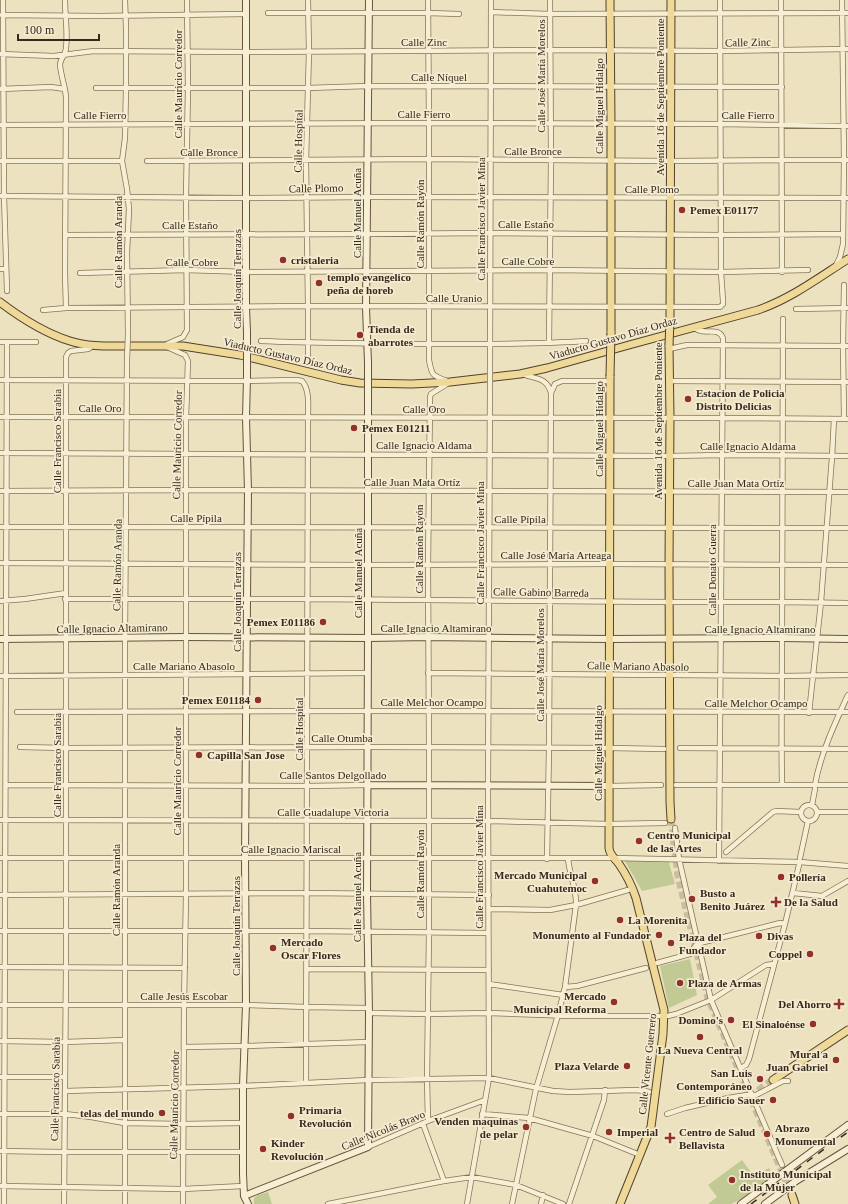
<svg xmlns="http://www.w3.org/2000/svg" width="848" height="1204" font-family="Georgia,serif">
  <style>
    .green { fill: #c1ca95 }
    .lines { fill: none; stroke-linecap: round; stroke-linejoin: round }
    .primary-tunnel { stroke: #c7bd9f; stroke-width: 7; stroke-dasharray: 7 3.5; stroke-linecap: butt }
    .street-casing { stroke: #857359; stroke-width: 6 }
    .secondary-casing { stroke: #66543c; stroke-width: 8 }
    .primary-casing { stroke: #52412d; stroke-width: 9 }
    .street { stroke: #f7efd3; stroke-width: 4.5 }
    .secondary { stroke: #f7efd3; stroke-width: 6 }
    .primary { stroke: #efd998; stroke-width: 7 }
    .rail { stroke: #352a1d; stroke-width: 1.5; stroke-dasharray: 7 7; stroke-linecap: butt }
    .street-bridge-casing { stroke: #857359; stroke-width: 6; stroke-linecap: butt }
    .secondary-bridge-casing { stroke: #66543c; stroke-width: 8; stroke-linecap: butt }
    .primary-bridge-casing { stroke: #52412d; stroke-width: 9; stroke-linecap: butt }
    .street-bridge { stroke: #f7efd3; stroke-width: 4.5 }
    .secondary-bridge { stroke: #f7efd3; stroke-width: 6 }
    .primary-bridge { stroke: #efd998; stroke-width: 7 }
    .poi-dot { fill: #92302b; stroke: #f4ebd0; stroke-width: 1.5 }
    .labels { text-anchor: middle; stroke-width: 3.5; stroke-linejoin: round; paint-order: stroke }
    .street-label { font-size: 11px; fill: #352a1d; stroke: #f4ebd0 }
    .poi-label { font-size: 11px; font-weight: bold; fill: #352a1d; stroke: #f4ebd0; text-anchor: start }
  </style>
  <rect width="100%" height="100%" fill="#ece2c0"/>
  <path class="green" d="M622,856h45l8,28 -33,7z
    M690,959l7,36 -28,13 -9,-42z
    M742,1160l11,15h2l14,-7 4,8 -29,22 -13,6h-23l9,-7 -9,-12z
    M268,1192l4,12h-18v-6l4,-3z"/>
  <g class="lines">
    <path class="primary-tunnel" d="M671,819l7,57 30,122 84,197
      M754,1100c2,-11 10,-14 19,-20"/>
    <g class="street-casing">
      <path id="street" d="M3,0l1,196 3,95
        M65,0c0,15 3,34 1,48 0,6 -6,11 -6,17 1,11 5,21 6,32l-1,176 1,35
        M125,0l1,29v59l-1,50 -3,23 5,28 2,20 -2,44 1,81
        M428,0l1,123v237c3,16 3,15 18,21
        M781,0l1,272
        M491,12l59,2 298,-1
        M268,13h160l31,1
        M2,15l96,1 148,-2
        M0,54l54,2 40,-5 152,1 304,-2 171,1 127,-2
        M96,88h212l60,-2 414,1
        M0,89l51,-2 14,2
        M0,125l429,-2 292,1 127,2
        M0,161h122
        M147,161l282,-2 241,2 112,-1h66
        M0,196l247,2 121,-1 480,1
        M65,235l303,-1 123,-1 230,2 122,-1
        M835,267l5,-10 3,-13 1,-84 -2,-160
        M0,269h6
        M80,273l106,-3 61,2 303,-2 171,2 87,-2
        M844,285l-1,61 1,73
        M796,309l52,-1
        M43,310l23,-2 242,-2 412,1 3,-3v-3l-2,-29 -1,-272
        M693,327c10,10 25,-2 30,11l-4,523
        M261,341c49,2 98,2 146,3 60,0 119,1 179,-3
        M0,342h36
        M549,343l2,-183 -1,-160
        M167,344l16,-7 4,-7 -1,-133 2,-109 -1,-88
        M167,347l18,8 3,6 -2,57v477l-2,110 -1,199
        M669,349l18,-4h7l154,1
        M308,355v-49l-2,-145 3,-110 -1,-51
        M490,366l1,-366
        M522,374c13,5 25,3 29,19
        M0,380l247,1 50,-1 5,1c8,9 6,25 6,37l-2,665
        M670,381l178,1
        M0,417l722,1 126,1
        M0,453l670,3 52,-1 126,1
        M0,491l186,-1 662,2
        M0,527l848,1
        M0,563l368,2 242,-1 238,1
        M65,599h243l361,3h113l66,1
        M0,601l25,-2 41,-6
        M428,673l354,3 66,-1
        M0,676l368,-3
        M17,712l351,-1 480,1
        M809,713l12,-111 11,-145 2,-38
        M20,747l46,1 301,-1 243,1 54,1
        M680,748l168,1
        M6,785l301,1 61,-1
        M676,785h172
        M782,785c-1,-49 0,-99 0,-148 0,-106 0,-212 1,-318
        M815,785c5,-30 20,-62 33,-90
        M609,786l52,-1
        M801 813a8 8 0 1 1 16 0a8 8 0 1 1-16 0Z
        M812,805l3,-16
        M817,812h31
        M0,820l489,1 120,3 56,-1
        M675,828l4,31 32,141 71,165
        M726,852l47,-40 3,-1 25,1
        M0,858h613l187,4 48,4
        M800,858l8,-37
        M547,859l2,-111 2,-355 4,-9 7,-3h49
        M793,893l29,3 26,-15
        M0,895l307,-2 182,2
        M489,909l61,1 26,-5 52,-15
        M0,931h307l181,2
        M657,963l33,-9 6,-9 8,-3 76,-19 5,1
        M0,967l185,1
        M307,969l182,1
        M489,984l74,11
        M565,987l12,-1 69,-18
        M0,1005h246l61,2 61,1
        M369,1013l59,1 61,-1 83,3h88
        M668,1016l8,-2 35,-14 55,-35 8,-1
        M0,1041l65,1 59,-2
        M184,1047l61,-1 123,-4
        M741,1068l5,-3 3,-6 36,-135 14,-59
        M0,1077h65
        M65,1091l178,-5 125,-6 121,-2 64,13 17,1 65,-2 10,1 4,1
        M0,1114h65l26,3 33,6 59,1 60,-1
        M482,1114l47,4 64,18 47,19
        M667,1114l18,-6 43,-10 19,-3h9l27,-14h5
        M428,1121l-1,-42 2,-147v-185l-1,-182 2,-163v-5l1,-3 19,-12
        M423,1124l21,57
        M368,1147l60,-26 57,-21
        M0,1151l63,1h180
        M0,1186l183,3 60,-3
        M4,1204l3,-862
        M64,1204l2,-237v-610l2,-4 3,-2 17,-2 2,-1 1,-3
        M125,1204v-566l2,-278
        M328,1204l116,-23 28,-4 44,8 47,19
        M467,1204l22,-126 -1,-293 2,-396
        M512,1204l24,-115 22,-74 7,-28 11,-82c1,-16 -7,-31 -8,-47
        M541,1204l2,-9
        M569,1204l35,-104 1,-10"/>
    </g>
    <g class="secondary-casing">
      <path id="secondary" d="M246,0v307l1,25
        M368,363l-2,-56 3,-307
        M247,378l-1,39 2,74 -1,108 -2,258 1,148 -3,81v88l1,22 4,8
        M0,639l186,-2 182,1 60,-1 182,2 172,-1 66,1
        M368,785l241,1
        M244,1196l124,-49 1,-134 -2,-119 1,-256v-229
        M741,1204l107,-79
        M765,1204l31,-23 52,-32"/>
    </g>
    <g class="primary-casing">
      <path id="primary" d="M610,0l1,124v209
        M0,302c21,16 45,31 70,39 19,6 38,5 58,5 18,0 37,0 55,0l57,9 101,25 19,3 52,1 38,-2 70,-8 27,-6 82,-23 129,-35c34,-12 60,-32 90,-51
        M670,321l1,-321
        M669,345l1,73 -1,147 1,237 1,17
        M610,376l-1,472c1,8 6,10 10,16 7,10 13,22 17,34l28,112 -1,24 -12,93 -31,77
        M773,1080l75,-50
        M792,1195l3,9"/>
    </g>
    <use href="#street" class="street"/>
    <use href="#secondary" class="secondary"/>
    <use href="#primary" class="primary"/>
    <path class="rail" d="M751,1204l61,-46 36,-26"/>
    <g class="street-bridge-casing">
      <path id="street-bridge" d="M127,360l1,-26
        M490,366v23"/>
    </g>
    <g class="secondary-bridge-casing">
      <path id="secondary-bridge" d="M368,363v46
        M247,378v-46"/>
    </g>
    <g class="primary-bridge-casing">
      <path id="primary-bridge" d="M669,345l1,-24
        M610,376l1,-43"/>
    </g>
    <use href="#street-bridge" class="street-bridge"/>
    <use href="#secondary-bridge" class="secondary-bridge"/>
    <use href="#primary-bridge" class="primary-bridge"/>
  </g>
  <g class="poi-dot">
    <circle cx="682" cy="210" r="4"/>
    <circle cx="283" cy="260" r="4"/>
    <circle cx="319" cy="283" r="4"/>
    <circle cx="360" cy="335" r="4"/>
    <circle cx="688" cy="399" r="4"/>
    <circle cx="354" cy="428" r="4"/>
    <circle cx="323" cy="622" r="4"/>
    <circle cx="258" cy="700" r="4"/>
    <circle cx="199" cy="755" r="4"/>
    <circle cx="639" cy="841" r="4"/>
    <circle cx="781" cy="877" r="4"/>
    <circle cx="595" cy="881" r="4"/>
    <circle cx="692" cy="899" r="4"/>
    <path d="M774 896h4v4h4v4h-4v4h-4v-4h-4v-4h4z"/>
    <circle cx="620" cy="920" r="4"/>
    <circle cx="659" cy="935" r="4"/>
    <circle cx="759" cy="936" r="4"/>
    <circle cx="671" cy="943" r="4"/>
    <circle cx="273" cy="948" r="4"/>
    <circle cx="810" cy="954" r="4"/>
    <circle cx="680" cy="983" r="4"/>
    <circle cx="614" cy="1002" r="4"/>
    <path d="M837 998h4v4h4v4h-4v4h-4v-4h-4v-4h4z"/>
    <circle cx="731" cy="1020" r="4"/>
    <circle cx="813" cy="1024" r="4"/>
    <circle cx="700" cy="1037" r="4"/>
    <circle cx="836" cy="1060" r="4"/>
    <circle cx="627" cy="1066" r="4"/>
    <circle cx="760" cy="1079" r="4"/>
    <circle cx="773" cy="1100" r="4"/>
    <circle cx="162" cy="1113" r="4"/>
    <circle cx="291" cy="1116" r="4"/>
    <circle cx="526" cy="1127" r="4"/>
    <circle cx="609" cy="1132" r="4"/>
    <circle cx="767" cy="1134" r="4"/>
    <path d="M668 1132h4v4h4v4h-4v4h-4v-4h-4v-4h4z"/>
    <circle cx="263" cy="1149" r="4"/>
    <circle cx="732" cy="1180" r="4"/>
  </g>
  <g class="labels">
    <g class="street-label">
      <text x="424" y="46">Calle Zinc</text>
      <text transform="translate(748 42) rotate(-1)" y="4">Calle Zinc</text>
      <text transform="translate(541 76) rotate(-90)" y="4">Calle José María Morelos</text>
      <text x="439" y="81">Calle Níquel</text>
      <text transform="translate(178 84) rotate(-90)" y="4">Calle Mauricio Corredor</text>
      <text transform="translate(660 97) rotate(-90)" y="4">Avenida 16 de Septiembre Poniente</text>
      <text transform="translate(599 106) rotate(-90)" y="4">Calle Miguel Hidalgo</text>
      <text x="424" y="118">Calle Fierro</text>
      <text x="100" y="119">Calle Fierro</text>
      <text x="748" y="119">Calle Fierro</text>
      <text transform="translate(298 141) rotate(-89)" y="4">Calle Hospital</text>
      <text x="533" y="155">Calle Bronce</text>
      <text x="209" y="156">Calle Bronce</text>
      <text transform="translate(316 188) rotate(-1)" y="4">Calle Plomo</text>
      <text x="652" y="193">Calle Plomo</text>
      <text transform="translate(357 213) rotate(-90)" y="4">Calle Manuel Acuña</text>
      <text transform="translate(481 219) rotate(-90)" y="4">Calle Francisco Javier Mina</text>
      <text transform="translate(420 224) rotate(-90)" y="4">Calle Ramón Rayón</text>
      <text x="526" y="228">Calle Estaño</text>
      <text x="190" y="229">Calle Estaño</text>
      <text transform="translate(118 242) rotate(-90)" y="4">Calle Ramón Aranda</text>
      <text x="528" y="265">Calle Cobre</text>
      <text x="192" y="266">Calle Cobre</text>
      <text transform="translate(237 279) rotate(-90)" y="4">Calle Joaquín Terrazas</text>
      <text x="454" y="302">Calle Uranio</text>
      <text transform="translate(613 338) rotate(-16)" y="4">Viaducto Gustavo Díaz Ordaz</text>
      <text transform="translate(288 356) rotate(13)" y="4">Viaducto Gustavo Díaz Ordaz</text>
      <text x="100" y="412">Calle Oro</text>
      <text x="424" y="413">Calle Oro</text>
      <text transform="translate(658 421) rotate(-90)" y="4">Avenida 16 de Septiembre Poniente</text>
      <text transform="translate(599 429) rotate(-90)" y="4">Calle Miguel Hidalgo</text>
      <text transform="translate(57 441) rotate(-90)" y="4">Calle Francisco Sarabia</text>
      <text transform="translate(177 445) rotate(-89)" y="4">Calle Mauricio Corredor</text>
      <text x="424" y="449">Calle Ignacio Aldama</text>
      <text x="748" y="450">Calle Ignacio Aldama</text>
      <text x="412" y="486">Calle Juan Mata Ortíz</text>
      <text x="736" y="487">Calle Juan Mata Ortíz</text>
      <text x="196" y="522">Calle Pípila</text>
      <text x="520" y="523">Calle Pípila</text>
      <text transform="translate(480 543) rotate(-90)" y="4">Calle Francisco Javier Mina</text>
      <text transform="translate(419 549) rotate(-90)" y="4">Calle Ramón Rayón</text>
      <text x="556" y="559">Calle José María Arteaga</text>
      <text transform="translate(117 565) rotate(-89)" y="4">Calle Ramón Aranda</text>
      <text transform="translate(712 570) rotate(-90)" y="4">Calle Donato Guerra</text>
      <text transform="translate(358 573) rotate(-90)" y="4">Calle Manuel Acuña</text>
      <text transform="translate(541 592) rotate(1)" y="4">Calle Gabino Barreda</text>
      <text transform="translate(237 602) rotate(-90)" y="4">Calle Joaquín Terrazas</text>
      <text transform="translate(112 628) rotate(-1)" y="4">Calle Ignacio Altamirano</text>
      <text x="436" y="632">Calle Ignacio Altamirano</text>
      <text x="760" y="633">Calle Ignacio Altamirano</text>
      <text transform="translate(540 665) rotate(-90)" y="4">Calle José María Morelos</text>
      <text x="184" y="670">Calle Mariano Abasolo</text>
      <text transform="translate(638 666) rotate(1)" y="4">Calle Mariano Abasolo</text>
      <text x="432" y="706">Calle Melchor Ocampo</text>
      <text x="756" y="707">Calle Melchor Ocampo</text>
      <text transform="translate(299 729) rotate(-90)" y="4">Calle Hospital</text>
      <text x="342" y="742">Calle Otumba</text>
      <text transform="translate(598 753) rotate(-90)" y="4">Calle Miguel Hidalgo</text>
      <text transform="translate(57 765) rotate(-90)" y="4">Calle Francisco Sarabia</text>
      <text x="333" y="779">Calle Santos Delgollado</text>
      <text transform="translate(177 781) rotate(-90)" y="4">Calle Mauricio Corredor</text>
      <text x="333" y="816">Calle Guadalupe Victoria</text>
      <text x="291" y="853">Calle Ignacio Mariscal</text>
      <text transform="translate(479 867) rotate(-90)" y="4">Calle Francisco Javier Mina</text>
      <text transform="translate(420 874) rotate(-90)" y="4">Calle Ramón Rayón</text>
      <text transform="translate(116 890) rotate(-90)" y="4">Calle Ramón Aranda</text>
      <text transform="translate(357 897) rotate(-90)" y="4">Calle Manuel Acuña</text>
      <text transform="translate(236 926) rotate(-90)" y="4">Calle Joaquín Terrazas</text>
      <text x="184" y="1000">Calle Jesús Escobar</text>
      <text transform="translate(647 1064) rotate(-84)" y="4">Calle Vicente Guerrero</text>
      <text transform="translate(55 1089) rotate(-89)" y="4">Calle Francisco Sarabia</text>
      <text transform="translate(174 1105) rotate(-89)" y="4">Calle Mauricio Corredor</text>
      <text transform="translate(383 1130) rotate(-22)" y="4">Calle Nicolás Bravo</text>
    </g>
    <g class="poi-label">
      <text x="690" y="214">Pemex E01177</text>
      <text x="291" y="264">cristaleria</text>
      <text x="327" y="281">templo evangelico<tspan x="327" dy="13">peña de horeb</tspan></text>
      <text x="368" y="333">Tienda de<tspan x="368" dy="13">abarrotes</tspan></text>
      <text x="696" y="397">Estacion de Policia<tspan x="696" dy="13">Distrito Delicias</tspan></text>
      <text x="362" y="432">Pemex E01211</text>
      <text x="315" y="626" text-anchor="end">Pemex E01186</text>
      <text x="250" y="704" text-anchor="end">Pemex E01184</text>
      <text x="207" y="759">Capilla San Jose</text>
      <text x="647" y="839">Centro Municipal<tspan x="647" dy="13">de las Artes</tspan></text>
      <text x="587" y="879" text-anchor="end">Mercado Municipal<tspan x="587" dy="13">Cuahutemoc</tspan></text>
      <text x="789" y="881">Pollería</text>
      <text x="700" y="897">Busto a<tspan x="700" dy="13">Benito Juárez</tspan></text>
      <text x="784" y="906">De la Salud</text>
      <text x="628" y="924">La Morenita</text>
      <text x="651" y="939" text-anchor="end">Monumento al Fundador</text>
      <text x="767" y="940">Divas</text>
      <text x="679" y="941">Plaza del<tspan x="679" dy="13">Fundador</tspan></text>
      <text x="281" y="946">Mercado<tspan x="281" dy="13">Oscar Flores</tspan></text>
      <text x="802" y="958" text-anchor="end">Coppel</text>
      <text x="688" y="987">Plaza de Armas</text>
      <text x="606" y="1000" text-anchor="end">Mercado<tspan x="606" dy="13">Municipal Reforma</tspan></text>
      <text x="831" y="1008" text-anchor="end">Del Ahorro</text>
      <text x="723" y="1024" text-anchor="end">Domino's</text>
      <text x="805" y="1028" text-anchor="end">El Sinaloénse</text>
      <text x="700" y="1054" text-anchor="middle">La Nueva Central</text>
      <text x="828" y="1058" text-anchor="end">Mural a<tspan x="828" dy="13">Juan Gabriel</tspan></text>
      <text x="619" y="1070" text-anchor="end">Plaza Velarde</text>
      <text x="752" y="1077" text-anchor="end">San Luis<tspan x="752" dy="13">Contemporáneo</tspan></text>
      <text x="765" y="1104" text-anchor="end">Edificio Sauer</text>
      <text x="299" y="1114">Primaria<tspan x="299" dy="13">Revolución</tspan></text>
      <text x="154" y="1117" text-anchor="end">telas del mundo</text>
      <text x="518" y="1125" text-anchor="end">Venden maquinas<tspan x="518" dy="13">de pelar</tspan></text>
      <text x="775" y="1132">Abrazo<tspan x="775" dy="13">Monumental</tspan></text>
      <text x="617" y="1136">Imperial</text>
      <text x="679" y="1136">Centro de Salud<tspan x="679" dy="13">Bellavista</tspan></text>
      <text x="271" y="1147">Kinder<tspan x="271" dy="13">Revolución</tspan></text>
      <text x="740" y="1178">Instituto Municipal<tspan x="740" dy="13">de la Mujer</tspan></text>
    </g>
  </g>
  <path d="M18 34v6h81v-6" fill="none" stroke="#352a1d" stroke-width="2"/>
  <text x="24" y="34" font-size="12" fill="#352a1d" stroke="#f4ebd0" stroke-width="3" paint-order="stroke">100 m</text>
</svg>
